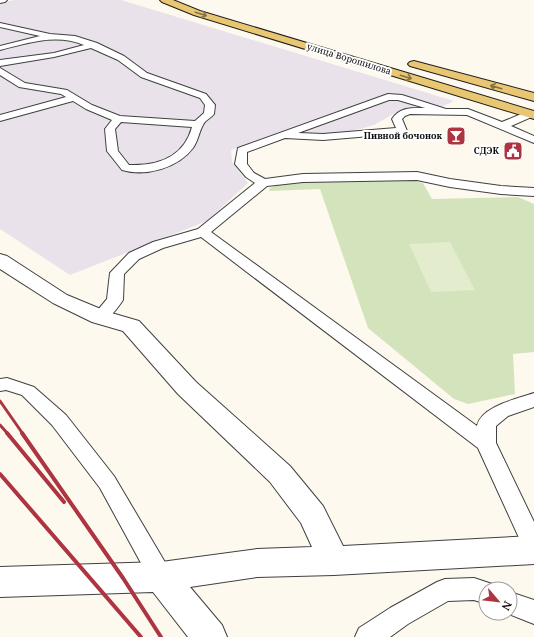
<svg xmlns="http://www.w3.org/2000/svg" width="534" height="637" font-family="'Noto Serif',serif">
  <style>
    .industrial { fill: #e9e2eb }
    .green { fill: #d3e4bc }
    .pitch { fill: #e3eccc }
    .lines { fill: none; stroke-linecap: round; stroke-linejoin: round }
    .service-casing { stroke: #404040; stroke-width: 2 }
    .minor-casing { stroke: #404040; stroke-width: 2 }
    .primary-casing { stroke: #1e1e1e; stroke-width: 2 }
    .service { fill: #fff; fill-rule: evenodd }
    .minor { fill: #fff; fill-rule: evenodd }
    .primary { fill: #e9c672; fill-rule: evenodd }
    .rail-far1 { stroke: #ad3441; stroke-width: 3 }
    .rail { stroke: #ad3441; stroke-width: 4 }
    .oneway { stroke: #867345 }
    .labels { text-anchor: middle; stroke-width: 4; stroke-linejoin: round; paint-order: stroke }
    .far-street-label { font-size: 9px; fill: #0d0d0d; stroke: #fff }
    .far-poi-label { font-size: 9px; font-weight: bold; fill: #0d0d0d; stroke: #fff; text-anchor: end }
  </style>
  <rect width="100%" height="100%" fill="#fdf9ee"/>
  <path class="industrial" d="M14,0h107l333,101 -15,7 -37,1 -28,16 -43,12 -69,2 -31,11 1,12 16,21 -41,38 -137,54 -70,-46v-226z"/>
  <path class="green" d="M404,179l19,4 9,16 86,-2 16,7v148l-21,2 2,40 -47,10 -14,-5 -86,-71 -48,-139 -51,2 1,-3 9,-4 17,-2z"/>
  <path class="pitch" d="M450,242l25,48 -44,2 -22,-48z"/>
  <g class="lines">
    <g class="service-casing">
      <path id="service" d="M0,23l50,11 25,2 22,7 27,13 23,17 59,21 9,11 -1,9c-3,4 -9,6 -11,11 -4,7 -5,16 -10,23 -15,20 -47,29 -71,22l-15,-19 -2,-22 7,-9 -26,-11 -13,-8 -73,20v-6l66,-18 -5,-3 -42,-7 -19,-12v-7l25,15 42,7 25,15 28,11 75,5 9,-8 1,-8 -5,-7 -59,-21 -23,-17 -27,-12 -37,9 -54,9v-6l54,-7 30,-8c-28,-12 -56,-2 -84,5v-4l40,-10 -40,-9zM121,122l71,5c-8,30 -34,39 -63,38l-11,-14 -3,-22z
        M388,94l14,1 44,14h22l34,13 24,-10h8v4l-23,10 23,10v7l-67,-28 -57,-1 -5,2 -3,3 5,12 -1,2 -83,7 -38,-2 -38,14v12l7,9 11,6 38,-5 114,-2 33,7 51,7 33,2v8l-33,-2 -51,-7 -33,-7 -114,2 -36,4 -56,46 266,194c4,-20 40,-27 57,-33v14l-26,9 -12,10v17l38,79v34l-8,-3 -48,-105 -277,-211 -38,11 -24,11 -15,15 -1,26c-7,10 -16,24 -29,20l-2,-3 15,-18 3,-26 19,-20 24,-11 45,-13 57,-46 -9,-6 -11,-13 3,-16zM389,100h9l27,8c-14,0 -25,-1 -33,11l4,9 -73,6 -25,-1z
        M7,378l27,9 32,28 48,61 55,93 4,8 -4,8 -8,3 -8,-3 -53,-97 -48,-63 -30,-30 -16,-5 -6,1v-12z
        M474,578l21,7 1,4h-10v15l-12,-4 -26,1 -40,23 -18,13h-35l4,-9 31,-20 47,-26 8,-3z
        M510,592l24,8v24l-28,-11h4z"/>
    </g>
    <g class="minor-casing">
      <path id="minor" d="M0,0h7l-2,2 -5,1z
        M0,254l7,2 60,39 41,17 31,9 57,61 94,84 33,40 20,40 191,-10v28l-200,11 -77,2 -67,10 32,38 5,12h-39l-35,-45 -153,5v-30l161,-5 96,-13 55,-2 -11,-24 -31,-41 -92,-88 -55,-63 -31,-9 -39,-19 -53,-34z"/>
    </g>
    <g class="primary-casing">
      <path id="primary" d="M160,0h13l27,11 334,100v8l-340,-104 -32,-13z
        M414,61l120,32v8l-124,-35 -2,-2 2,-2z"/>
    </g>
    <use href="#service" class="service"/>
    <use href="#minor" class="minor"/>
    <use href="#primary" class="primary"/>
    <path class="rail-far1" d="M0,401l23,33
      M0,425l8,9"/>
    <path class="rail" d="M7,433l57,69
      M22,433l101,145 38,59
      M0,474l141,163"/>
  </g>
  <defs><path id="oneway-shaft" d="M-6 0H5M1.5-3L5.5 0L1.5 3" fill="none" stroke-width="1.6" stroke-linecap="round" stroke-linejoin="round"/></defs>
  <g class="oneway">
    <use href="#oneway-shaft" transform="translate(201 14) rotate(18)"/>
    <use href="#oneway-shaft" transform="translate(406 77) rotate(17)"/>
    <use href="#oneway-shaft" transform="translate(496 87) rotate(-164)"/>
  </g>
  <defs>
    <g id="bar-square" transform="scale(1)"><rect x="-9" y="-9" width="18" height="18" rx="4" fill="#ad3441" stroke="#fff"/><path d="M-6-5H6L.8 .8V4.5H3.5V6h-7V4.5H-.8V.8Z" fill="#fff"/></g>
    <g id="civic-square" transform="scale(1)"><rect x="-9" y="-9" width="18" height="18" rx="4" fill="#ad3441" stroke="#fff"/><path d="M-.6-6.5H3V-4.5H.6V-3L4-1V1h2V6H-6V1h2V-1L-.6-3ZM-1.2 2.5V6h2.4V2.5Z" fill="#fff"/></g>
  </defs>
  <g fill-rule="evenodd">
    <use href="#bar-square" x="456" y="136"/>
    <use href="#civic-square" x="513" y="151"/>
  </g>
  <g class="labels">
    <g class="far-street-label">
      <text transform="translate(349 59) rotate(17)" y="3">улица Ворошилова</text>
    </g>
    <g class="far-poi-label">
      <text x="442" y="139">Пивной бочонок</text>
      <text x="499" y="154">СДЭК</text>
    </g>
  </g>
  <g transform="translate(498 601) rotate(118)"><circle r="19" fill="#ffffff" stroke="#9e9e9e"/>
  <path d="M0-3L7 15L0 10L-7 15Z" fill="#ad3441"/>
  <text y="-6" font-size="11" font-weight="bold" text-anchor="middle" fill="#0d0d0d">N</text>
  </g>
</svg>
